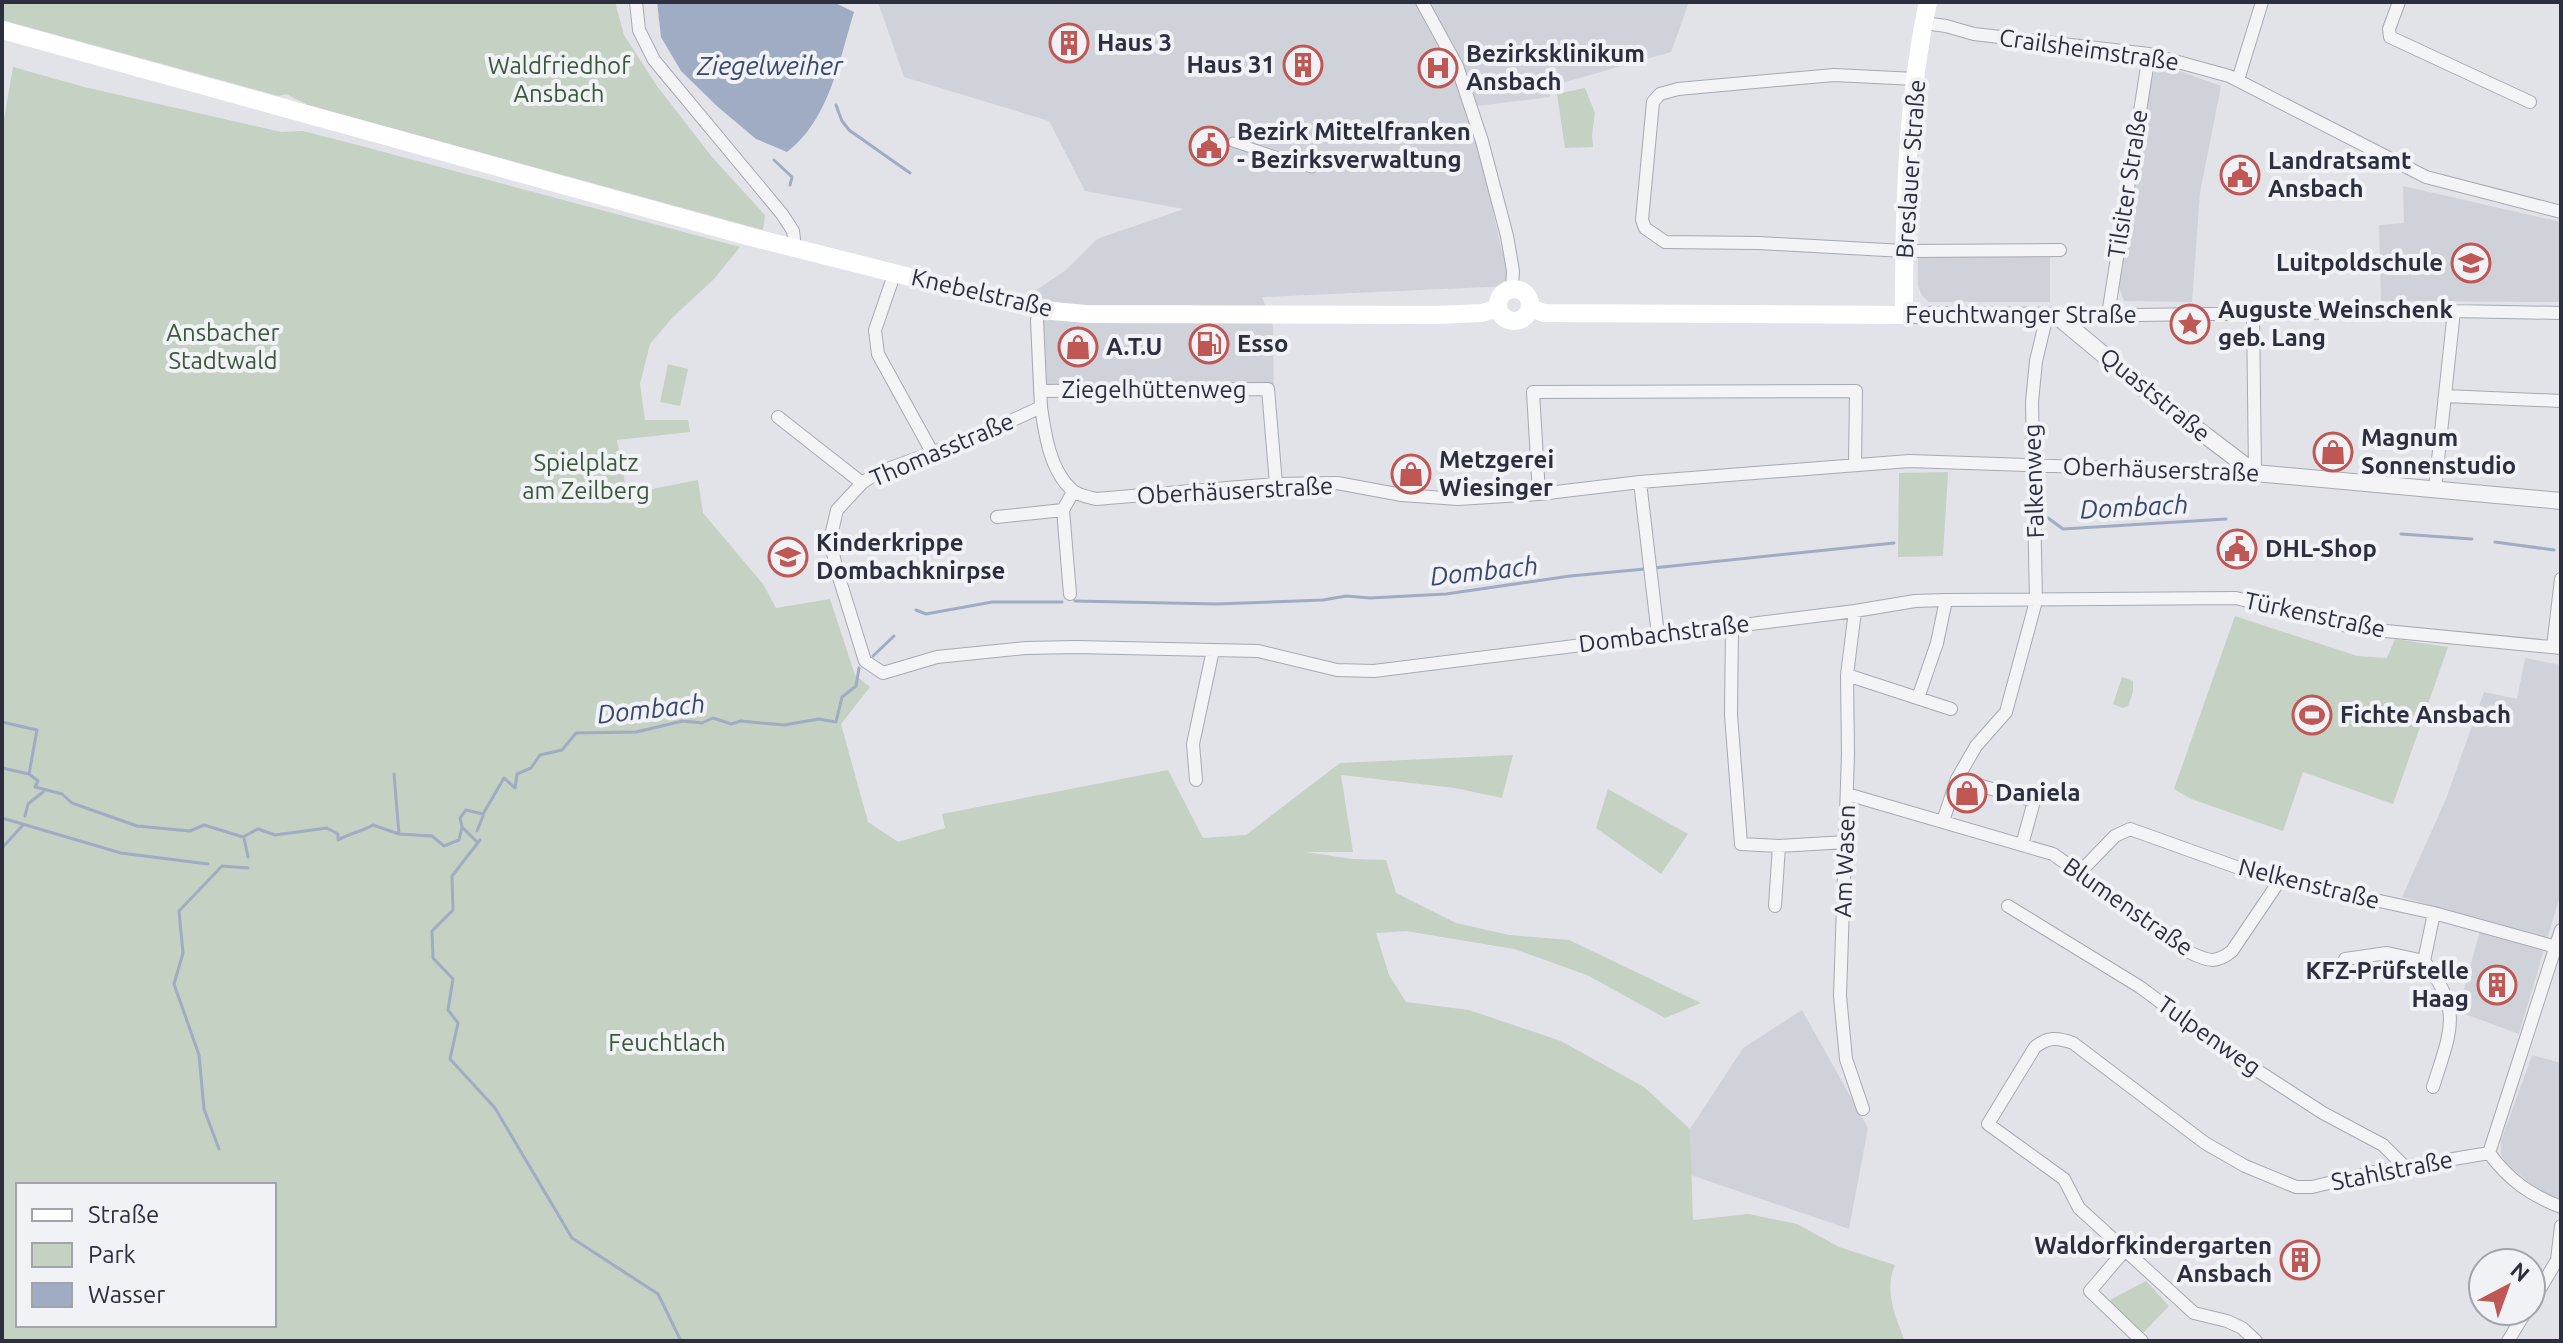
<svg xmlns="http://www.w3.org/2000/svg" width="2563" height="1343" font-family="Ubuntu,sans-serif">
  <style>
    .built { fill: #d0d2da }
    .green { fill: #c5d1c3; fill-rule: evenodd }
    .water { fill: #a0acc4 }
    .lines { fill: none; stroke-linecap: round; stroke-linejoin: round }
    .stream { stroke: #a0acc4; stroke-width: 3 }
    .pedestrian-casing { stroke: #a7a9b2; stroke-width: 11 }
    .minor-casing { stroke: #a7a9b2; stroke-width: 14 }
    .tertiary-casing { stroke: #a7a9b2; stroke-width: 18 }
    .pedestrian { stroke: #f4f4f7; stroke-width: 9 }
    .minor { stroke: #f4f4f7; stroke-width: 12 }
    .tertiary { stroke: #f4f4f7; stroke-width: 16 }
    .secondary { stroke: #fff; stroke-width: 18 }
    .labels { text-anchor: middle; stroke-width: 8; stroke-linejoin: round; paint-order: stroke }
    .poi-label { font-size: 24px; font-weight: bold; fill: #2b2f3e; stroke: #f1f2f6; text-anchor: start }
    .street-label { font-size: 24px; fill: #2b2f3e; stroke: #f1f2f6 }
    .park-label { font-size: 24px; fill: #3b583a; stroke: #f1f2f6 }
    .water-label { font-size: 26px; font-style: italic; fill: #3a486e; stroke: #f1f2f6 }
  </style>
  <rect width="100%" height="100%" fill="#e1e3e8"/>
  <path class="built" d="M878,2h811l-18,50 -123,35 2,10 -81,10 41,179 -248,11 11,29 1,69 -241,-1 -4,-99 37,-25 31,-31 87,-30 -99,-18 -36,-70 -145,-44z
    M2166,66l55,20 -21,107 -8,109 -68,-1 -5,-14 31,-208 4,-7z
    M2403,186l158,36v80l-180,-1 -2,-76 25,-2z
    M1918,257h132v45h-121l-7,-6 -4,-10z
    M2525,658l36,7v227l-42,142 -57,-21 -3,-6 24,-87 -81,-23 44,-98 38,-107 33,7z
    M1802,1010l66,118 -19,101 -158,-54 -1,-46 53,-81z
    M2532,1055l29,8v136l-21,-7 -34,-29 -5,-9v-13z"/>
  <path class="green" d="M2,2h613l9,33 33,51 55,71 53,58 -2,15 -455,-125 -22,-11 -7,2 -277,-76z
    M13,67l71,20 197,45 22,-1 62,16 375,100 -26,32 -41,38 -23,27 -10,40 5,36h43l2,12 -73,8 10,54 71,-14 5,33 60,71 13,24 54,-9 25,76 15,12 -29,37 27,98 30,20 47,-14 -3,-14 226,-44 35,68 43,-3 94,-72 173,-8 -11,43 -47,-10 -114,-13 12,77h-47l46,7 34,1 10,33 60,30 53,12 60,5 132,63 -36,15 -78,-43 -73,-26 -108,-18 -30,2 13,42 17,27 63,8 92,31 83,46 46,42 3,91 55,-6 49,10 42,23 56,18c-11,25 0,52 10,76h-1903v-1210zM18,1185h256v140h-256z
    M1585,88l10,25 -3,22 1,12 -28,1 -8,-54z
    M668,364l20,5 -8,37 -20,-4z
    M1948,472l-5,84 -45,1 1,-84z
    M2235,616l122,40 30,2 8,-19 53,8 -55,157 -90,-32 -20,59 -92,-32 -17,-10z
    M2122,677l11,4v11l-5,14 -6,2 -9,-4z
    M1608,789l80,45 -27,40 -65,-46z
    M2146,1281l23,25 -27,28 -36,-32z"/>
  <path class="water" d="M657,2h176l21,10c-15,49 -25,108 -67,140l-31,-13 -38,-32 -37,-36 -20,-34z"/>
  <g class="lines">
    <path class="stream" d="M836,105l6,16 7,9 61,43
      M774,160l18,17 -2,8
      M2048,518l15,11 163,-10
      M2401,534l71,5
      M2495,542l59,8
      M1653,568l241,-25
      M1075,601l141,3 107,-4 23,-4 24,2 76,-4 124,-18 75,-7
      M916,610l10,4 66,-12h70
      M873,656l21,-20
      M2,722l35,8 -8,44
      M2,768l27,6 9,7 -3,6 27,7 10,9 65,23 53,5 14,-6 39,12 15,-8 17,6 52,-7 11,6v6c12,-7 23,-8 35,-15l26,9 33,2 12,10 15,-6 3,-13 -2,-9 6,-8 17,4 21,-36 11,10 2,-14 14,-6 9,-13 22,-5 14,-17 60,-1 47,-11 19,2 11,-5 18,6 10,-3 43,4 35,-6 17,3 6,-25 14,-11 3,-18
      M394,774l5,60
      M25,816l3,-12 15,-12
      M2,818l119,35 87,11
      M462,827l14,14
      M477,831l6,-15
      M244,838l4,19
      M480,840l-28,36 1,34 -21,21 1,27 20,21 -5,31 10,13 -8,36 45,49 77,130 86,56 23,47
      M2,848l21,-23
      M219,1149l-15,-40 -5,-54 -25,-71 9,-31 -4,-42 43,-45 26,2"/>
    <g class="pedestrian-casing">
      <path id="pedestrian" d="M1233,142l79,26"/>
    </g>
    <g class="minor-casing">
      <path id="minor" d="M636,2l3,28 15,30 128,154 11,17 2,16
        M1422,2l35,64 25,75 25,95 6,35 -1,18
        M2399,2l-10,27 1,8 140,65
        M1924,23l22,3 28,8 175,20 80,22 197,101 135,35
        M1916,79l-82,-4 -156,14 -18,5 -7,8 -11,118 3,8 20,14 94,1 145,8 156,-1
        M2238,80l24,-78
        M895,272l-20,58 3,24 54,98
        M1041,310l-4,10 4,87 -56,26 -108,40 -15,10 -25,27 -7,30 7,31 28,90 18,12 54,-16 89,-9 50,-1 182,4 79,19 37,1 481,-60 60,-10 31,-1 290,-2 119,30 206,20
        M2108,315l41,-261
        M2057,316l397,-5 107,2
        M1040,391l228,-2 8,95
        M2445,396l116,5
        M1041,407c4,28 9,63 31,83 5,5 16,7 24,9l180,-15 61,-1 65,12 56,4 81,-5 101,-12 269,-21 346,12 -2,-161
        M778,417l84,66
        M1640,482l18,153
        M2435,488l19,-177
        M1539,494l-6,-102 323,-1 -1,73
        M1063,510l7,84
        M997,517l66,-7 10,-18
        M1855,611l-8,64 1,79 -8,242 6,63 17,50
        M1732,626l-1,89 10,129 38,2 67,-4
        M2553,647l8,-68
        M1847,675l104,34
        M1918,698l19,-55 9,-43
        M1957,779l77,22 -12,44
        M1196,780l-3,-36 20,-94
        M1847,794l206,60 138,99c17,8 25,11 41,-2l48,-71
        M1943,821l14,-42 19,-33 30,-34 30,-111 -4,-199 4,-41 11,-46
        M2080,872l35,-36 15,-7 123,44 181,40 122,34
        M1775,906l4,-60
        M2008,906l132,81 81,60 102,66 60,32 23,23
        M2561,930l-72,223c20,27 41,42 72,54
        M2345,959l42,-6 37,8
        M2433,1087c17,-55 31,-76 -9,-126l10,-48
        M2125,1250l-35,41 52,50
        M2531,1304l26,-44 4,-34
        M2256,1341l-14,-13 -15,-7 -33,-8 -115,-105 -15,-29 -76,-55 47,-77c13,-10 22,-10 38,-4l132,100 40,23 51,21h16l58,-14 119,-20
        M2508,1341l18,-30"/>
    </g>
    <g class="tertiary-casing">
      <path id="tertiary" d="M1904,315l153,1 90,75 108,82 306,28"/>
    </g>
    <use href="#pedestrian" class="pedestrian"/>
    <use href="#minor" class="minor"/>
    <use href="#tertiary" class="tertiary"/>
    <path class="secondary" d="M2,30l749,207 290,73 45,4 351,1 45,-2 16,-5
      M1498 305a16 16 0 1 1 32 0a16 16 0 1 1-32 0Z
      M1530,308l14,5 360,2c0,-103 2,-211 24,-313"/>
  </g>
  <defs>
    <g id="building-ring" transform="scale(2)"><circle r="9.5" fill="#f1f2f6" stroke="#bf5754" stroke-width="1.5"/><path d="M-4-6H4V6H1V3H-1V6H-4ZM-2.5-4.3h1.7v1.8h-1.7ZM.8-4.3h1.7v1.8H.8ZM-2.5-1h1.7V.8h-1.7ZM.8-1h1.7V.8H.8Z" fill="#bf5754"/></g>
    <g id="hospital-ring" transform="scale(2)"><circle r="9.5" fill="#f1f2f6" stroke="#bf5754" stroke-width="1.5"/><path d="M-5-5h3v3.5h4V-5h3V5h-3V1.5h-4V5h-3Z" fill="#bf5754"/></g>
    <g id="civic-ring" transform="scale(2)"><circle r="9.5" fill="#f1f2f6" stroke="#bf5754" stroke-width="1.5"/><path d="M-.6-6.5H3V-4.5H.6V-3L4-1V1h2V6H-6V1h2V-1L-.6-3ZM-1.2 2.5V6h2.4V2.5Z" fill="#bf5754"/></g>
    <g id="school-ring" transform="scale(2)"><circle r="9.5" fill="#f1f2f6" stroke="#bf5754" stroke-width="1.5"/><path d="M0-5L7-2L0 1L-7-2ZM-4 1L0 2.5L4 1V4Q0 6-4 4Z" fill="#bf5754"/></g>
    <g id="sight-ring" transform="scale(2)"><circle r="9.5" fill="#f1f2f6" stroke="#bf5754" stroke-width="1.5"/><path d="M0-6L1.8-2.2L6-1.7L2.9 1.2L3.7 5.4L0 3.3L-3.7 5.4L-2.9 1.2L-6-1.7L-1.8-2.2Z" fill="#bf5754"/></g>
    <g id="fuel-ring" transform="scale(2)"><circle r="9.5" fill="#f1f2f6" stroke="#bf5754" stroke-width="1.5"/><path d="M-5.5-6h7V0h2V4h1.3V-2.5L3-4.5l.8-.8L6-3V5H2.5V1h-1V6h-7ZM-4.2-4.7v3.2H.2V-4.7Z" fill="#bf5754"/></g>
    <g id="shop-ring" transform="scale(2)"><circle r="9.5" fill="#f1f2f6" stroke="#bf5754" stroke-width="1.5"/><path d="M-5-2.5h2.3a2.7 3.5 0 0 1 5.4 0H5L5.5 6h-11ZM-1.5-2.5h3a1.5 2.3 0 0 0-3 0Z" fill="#bf5754"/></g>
    <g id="stadium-ring" transform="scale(2)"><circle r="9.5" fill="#f1f2f6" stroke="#bf5754" stroke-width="1.5"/><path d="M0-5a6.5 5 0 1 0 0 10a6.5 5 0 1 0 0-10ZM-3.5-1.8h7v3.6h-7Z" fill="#bf5754"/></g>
  </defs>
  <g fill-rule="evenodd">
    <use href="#building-ring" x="1069" y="43"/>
    <use href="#building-ring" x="1303" y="65"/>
    <use href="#hospital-ring" x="1438" y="68"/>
    <use href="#civic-ring" x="1209" y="146"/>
    <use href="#civic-ring" x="2240" y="175"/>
    <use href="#school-ring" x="2471" y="263"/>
    <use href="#sight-ring" x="2190" y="324"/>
    <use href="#fuel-ring" x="1209" y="344"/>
    <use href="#shop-ring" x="1078" y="347"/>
    <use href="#shop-ring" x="2333" y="452"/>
    <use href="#shop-ring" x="1411" y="474"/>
    <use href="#civic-ring" x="2237" y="549"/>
    <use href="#school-ring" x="788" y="557"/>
    <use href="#stadium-ring" x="2312" y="715"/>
    <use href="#shop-ring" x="1967" y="793"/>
    <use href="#building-ring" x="2497" y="985"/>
    <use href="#building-ring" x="2300" y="1260"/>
  </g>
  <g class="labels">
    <g class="poi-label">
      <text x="1097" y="51">Haus 3</text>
      <text x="1466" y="62">Bezirksklinikum<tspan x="1466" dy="28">Ansbach</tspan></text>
      <text x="1275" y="73" text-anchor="end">Haus 31</text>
      <text x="1237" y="140">Bezirk Mittelfranken<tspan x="1237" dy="28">- Bezirksverwaltung</tspan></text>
      <text x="2268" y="169">Landratsamt<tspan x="2268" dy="28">Ansbach</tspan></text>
      <text x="2443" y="271" text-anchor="end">Luitpoldschule</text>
      <text x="2218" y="318">Auguste Weinschenk<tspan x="2218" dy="28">geb. Lang</tspan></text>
      <text x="1237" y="352">Esso</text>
      <text x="1106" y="355">A.T.U</text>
      <text x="2361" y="446">Magnum<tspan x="2361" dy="28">Sonnenstudio</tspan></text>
      <text x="1439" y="468">Metzgerei<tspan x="1439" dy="28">Wiesinger</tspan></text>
      <text x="816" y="551">Kinderkrippe<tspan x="816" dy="28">Dombachknirpse</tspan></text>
      <text x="2265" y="557">DHL-Shop</text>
      <text x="2340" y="723">Fichte Ansbach</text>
      <text x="1995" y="801">Daniela</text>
      <text x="2469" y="979" text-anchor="end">KFZ-Prüfstelle<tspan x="2469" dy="28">Haag</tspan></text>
      <text x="2272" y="1254" text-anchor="end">Waldorfkindergarten<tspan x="2272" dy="28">Ansbach</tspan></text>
    </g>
    <g class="street-label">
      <text transform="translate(2089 50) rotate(8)" y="8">Crailsheimstraße</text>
      <text transform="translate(1911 169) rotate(-86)" y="8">Breslauer Straße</text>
      <text transform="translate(2128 184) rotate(-81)" y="8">Tilsiter Straße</text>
      <text transform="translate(982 293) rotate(13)" y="8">Knebelstraße</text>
      <text x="2021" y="323">Feuchtwanger Straße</text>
      <text x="1154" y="398">Ziegelhüttenweg</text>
      <text transform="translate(2155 395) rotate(39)" y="8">Quaststraße</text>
      <text transform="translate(942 450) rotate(-23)" y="8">Thomasstraße</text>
      <text transform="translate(2161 470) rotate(2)" y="8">Oberhäuserstraße</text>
      <text transform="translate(2034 481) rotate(-92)" y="8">Falkenweg</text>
      <text transform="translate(1235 491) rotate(-3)" y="8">Oberhäuserstraße</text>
      <text transform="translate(2315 615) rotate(12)" y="8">Türkenstraße</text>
      <text transform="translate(1664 634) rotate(-7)" y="8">Dombachstraße</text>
      <text transform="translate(1845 861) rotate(-88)" y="8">Am Wasen</text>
      <text transform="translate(2309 884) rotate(14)" y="8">Nelkenstraße</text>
      <text transform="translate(2128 907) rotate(35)" y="8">Blumenstraße</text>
      <text transform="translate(2209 1036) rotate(35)" y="8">Tulpenweg</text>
      <text transform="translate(2392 1171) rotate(-11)" y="8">Stahlstraße</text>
    </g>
    <g class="park-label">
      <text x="559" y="74">Waldfriedhof<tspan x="559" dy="28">Ansbach</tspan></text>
      <text x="223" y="341">Ansbacher<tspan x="223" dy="28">Stadtwald</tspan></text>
      <text x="586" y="471">Spielplatz<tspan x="586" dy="28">am Zeilberg</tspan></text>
      <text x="667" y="1051">Feuchtlach</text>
    </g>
    <g class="water-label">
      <text x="770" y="75">Ziegelweiher</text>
      <text transform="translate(2134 507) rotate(-3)" y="9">Dombach</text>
      <text transform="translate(1484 571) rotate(-6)" y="9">Dombach</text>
      <text transform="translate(651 709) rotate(-6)" y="9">Dombach</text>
    </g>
  </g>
  <rect width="2563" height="1343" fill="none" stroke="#2b2f3e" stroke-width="8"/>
  <rect x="16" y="1183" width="260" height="144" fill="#f1f2f6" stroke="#a2a4ac" stroke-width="2"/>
  <rect x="32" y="1209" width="40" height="12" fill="#ffffff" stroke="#a2a4ac" stroke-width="2"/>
  <text x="88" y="1223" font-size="24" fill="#2b2f3e">Straße</text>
  <rect x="32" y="1243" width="40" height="24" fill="#c5d1c3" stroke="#a2a4ac" stroke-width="2"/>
  <text x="88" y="1263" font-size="24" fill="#2b2f3e">Park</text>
  <rect x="32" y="1283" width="40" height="24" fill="#a0acc4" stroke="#a2a4ac" stroke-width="2"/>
  <text x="88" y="1303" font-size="24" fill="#2b2f3e">Wasser</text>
  <g transform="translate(2507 1287) rotate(41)"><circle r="38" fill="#f1f2f6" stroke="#a2a4ac" stroke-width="2"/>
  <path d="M0-6L14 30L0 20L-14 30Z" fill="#bf5754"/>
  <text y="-12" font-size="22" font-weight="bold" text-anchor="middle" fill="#2b2f3e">N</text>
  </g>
</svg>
